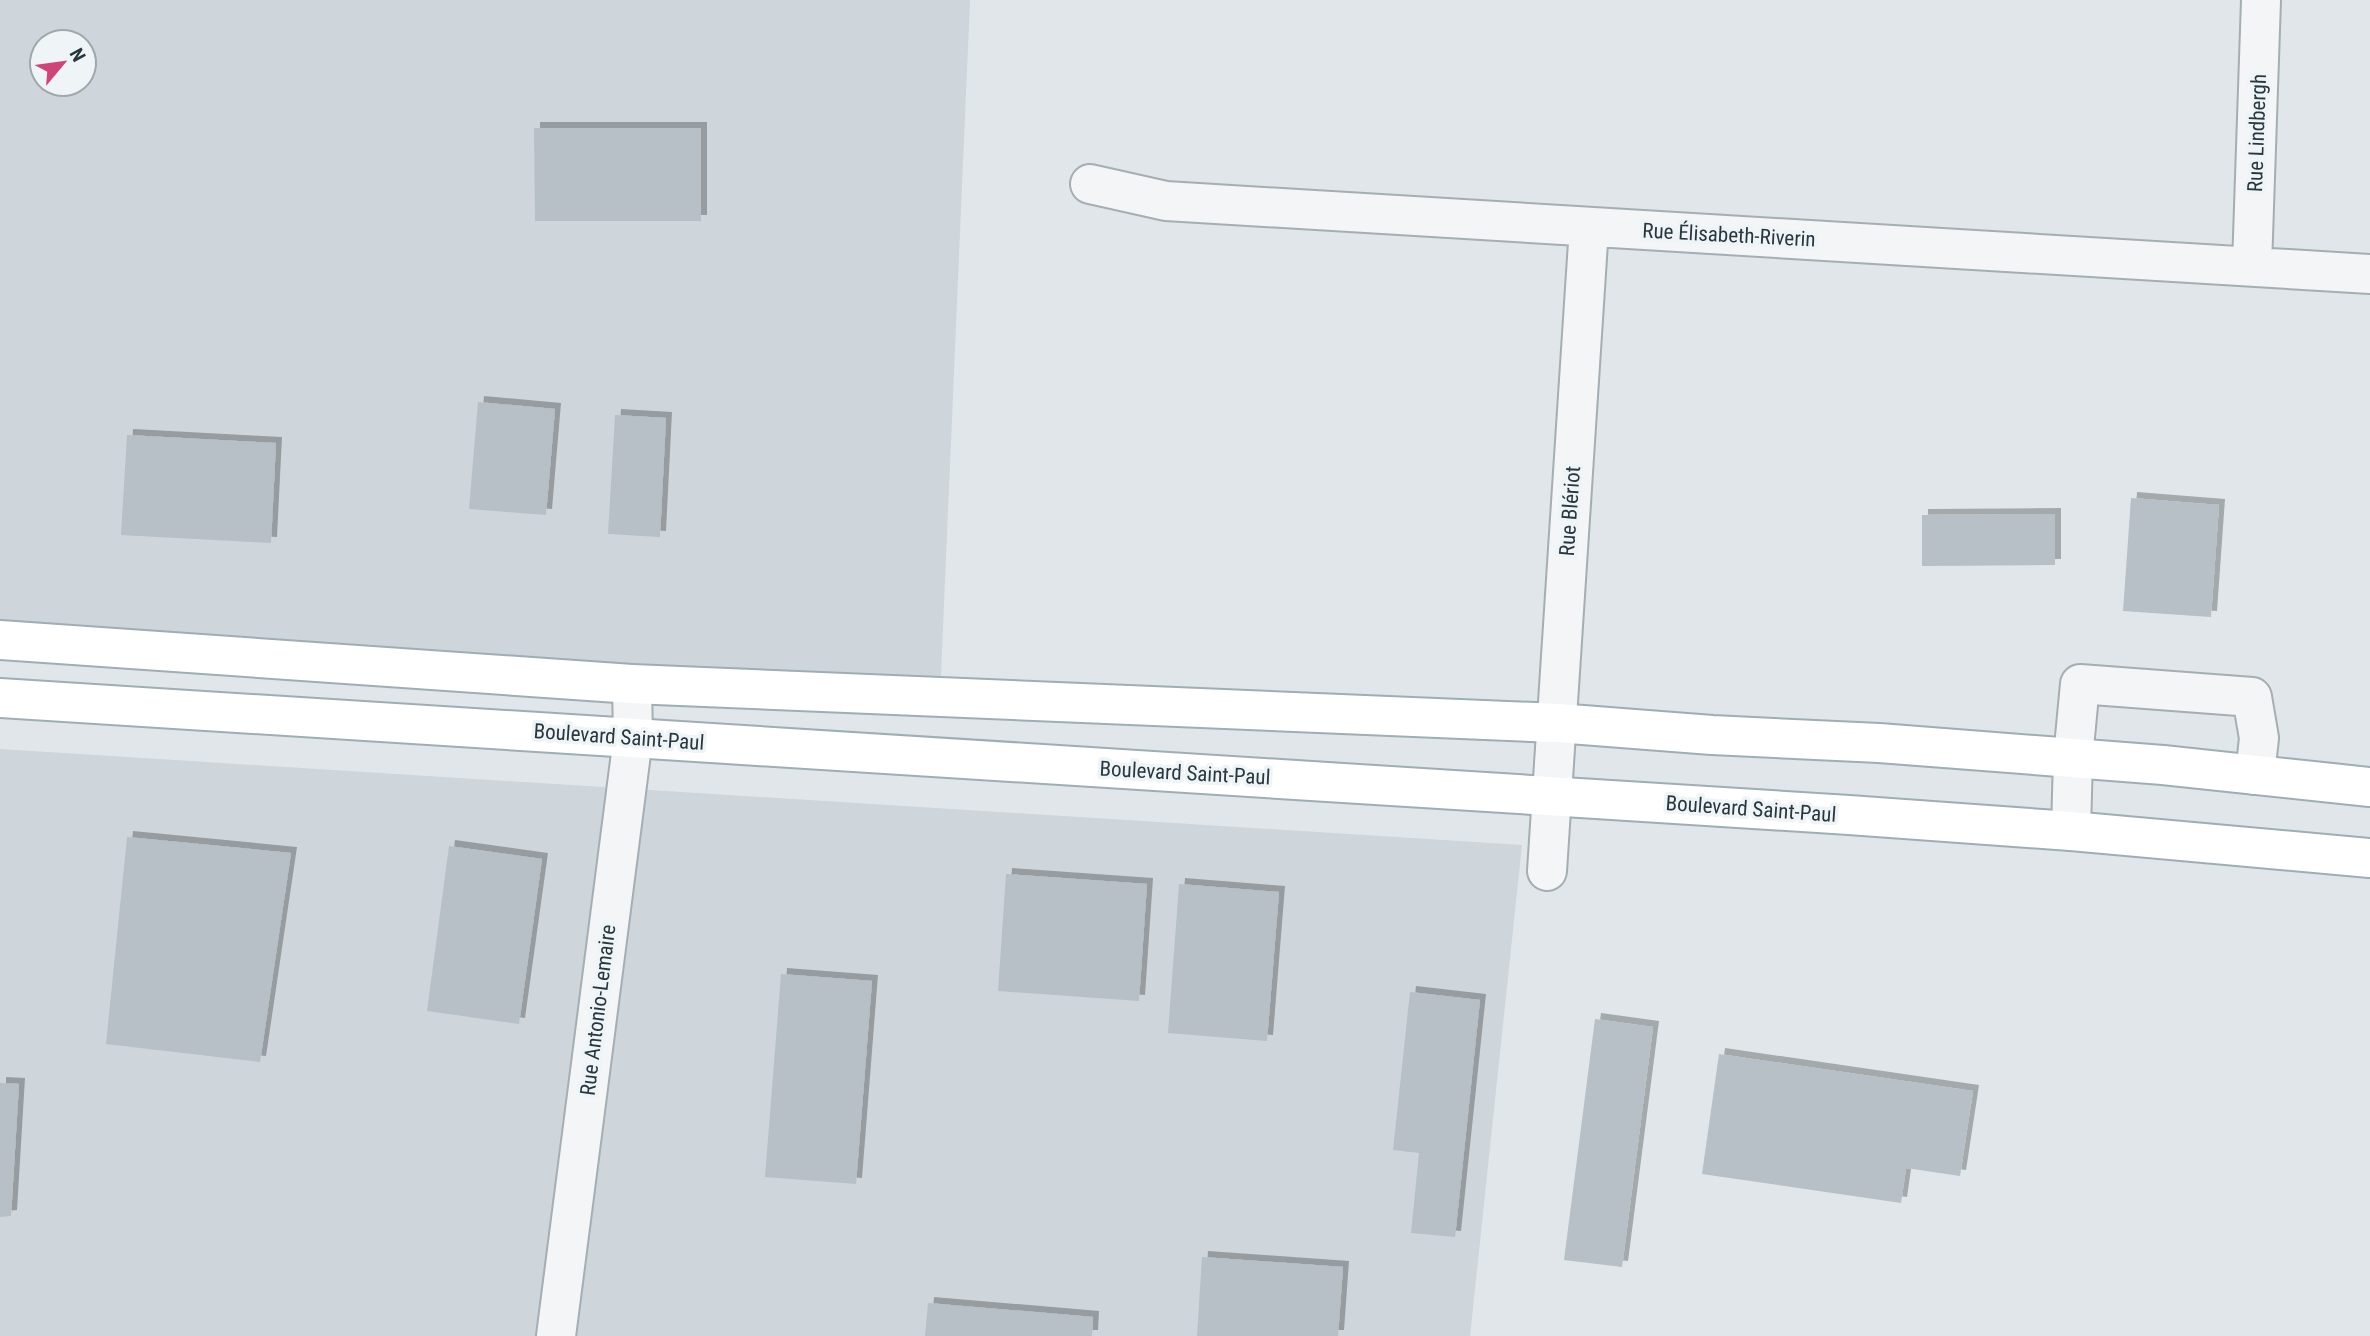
<svg xmlns="http://www.w3.org/2000/svg" width="2370" height="1336" font-family="'Roboto Condensed',sans-serif">
  <style>
    .built { fill: #ced5db; fill-rule: evenodd }
    .building { fill: #b7c0c6; filter: url(#shadow) }
    .lines { fill: none; stroke-linecap: round; stroke-linejoin: round }
    .minor-casing { stroke: #a5aeb3; stroke-width: 42 }
    .major-casing { stroke: #9fadb5; stroke-width: 42 }
    .minor { stroke: #f3f5f7; stroke-width: 38 }
    .major { stroke: #fff; stroke-width: 38 }
    .labels { text-anchor: middle; stroke-width: 7; stroke-linejoin: round; paint-order: stroke }
    .street-label { font-size: 21px; fill: #283740; stroke: #eff4f6 }
  </style>
  <defs>
    <filter id="shadow"><feDropShadow dx="6" dy="-6" stdDeviation="0" flood-color="#0004"/></filter>
  </defs>
  <rect width="100%" height="100%" fill="#e0e6e9"/>
  <path class="built" d="M0,0h970l-30,697 -940,-57zM42,42h42v42h-42z
    M0,749l1522,96 -52,491h-1470z"/>
  <path class="building" d="M534,128h167v93h-166z
    M478,402l77,7 -9,106 -77,-6z
    M615,415l51,3 -6,119 -52,-3z
    M127,435l149,8 -5,100 -150,-8z
    M2131,498l88,7 -8,112 -88,-6z
    M2055,514v51l-133,1v-51z
    M127,837l164,16 -31,209 -154,-18z
    M449,846l93,13 -23,165 -92,-13z
    M1006,874l141,10 -8,117 -141,-10z
    M1179,884l100,8 -12,149 -99,-8z
    M781,974l91,7 -16,203 -91,-7z
    M1410,992l70,8 -25,237 -44,-4 8,-80 -26,-3z
    M1595,1019l58,8 -31,240 -58,-7z
    M1719,1054l254,37 -13,85 -54,-8 -5,35 -199,-29z
    M0,1083l19,1 -8,132 -11,1z
    M1202,1257l141,10 -5,69h-141z
    M928,1303l165,14 -1,19h-167z"/>
  <g class="lines">
    <g class="minor-casing">
      <path id="minor" d="M1090,184l76,17 1204,73
        M2252,266l9,-266
        M2071,831l2,-73 7,-74 172,13 7,41 -4,37
        M1547,871l42,-644
        M556,1336l77,-598 -1,-54"/>
    </g>
    <g class="major-casing">
      <path id="major" d="M0,640l632,44 925,39 155,12 167,8 284,22 207,22
        M0,698l1849,117 222,16 299,27"/>
    </g>
    <use href="#minor" class="minor"/>
    <use href="#major" class="major"/>
  </g>
  <g class="labels">
    <g class="street-label">
      <text transform="translate(2257 133) rotate(-88)" y="7">Rue Lindbergh</text>
      <text transform="translate(1729 235) rotate(3)" y="7">Rue Élisabeth-Riverin</text>
      <text transform="translate(1570 511) rotate(-86)" y="7">Rue Blériot</text>
      <text transform="translate(619 737) rotate(4)" y="7">Boulevard Saint-Paul</text>
      <text transform="translate(1185 773) rotate(3)" y="7">Boulevard Saint-Paul</text>
      <text transform="translate(1751 809) rotate(4)" y="7">Boulevard Saint-Paul</text>
      <text transform="translate(598 1010) rotate(-83)" y="7">Rue Antonio-Lemaire</text>
    </g>
  </g>
  <g transform="translate(63 63) rotate(61)"><circle r="33" fill="#eff4f6" stroke="#9fa8ad" stroke-width="2"/>
  <path d="M0-5L12 26L0 18L-12 26Z" fill="#cf4479"/>
  <text y="-10" font-size="19" font-weight="bold" text-anchor="middle" fill="#283740">N</text>
  </g>
</svg>
